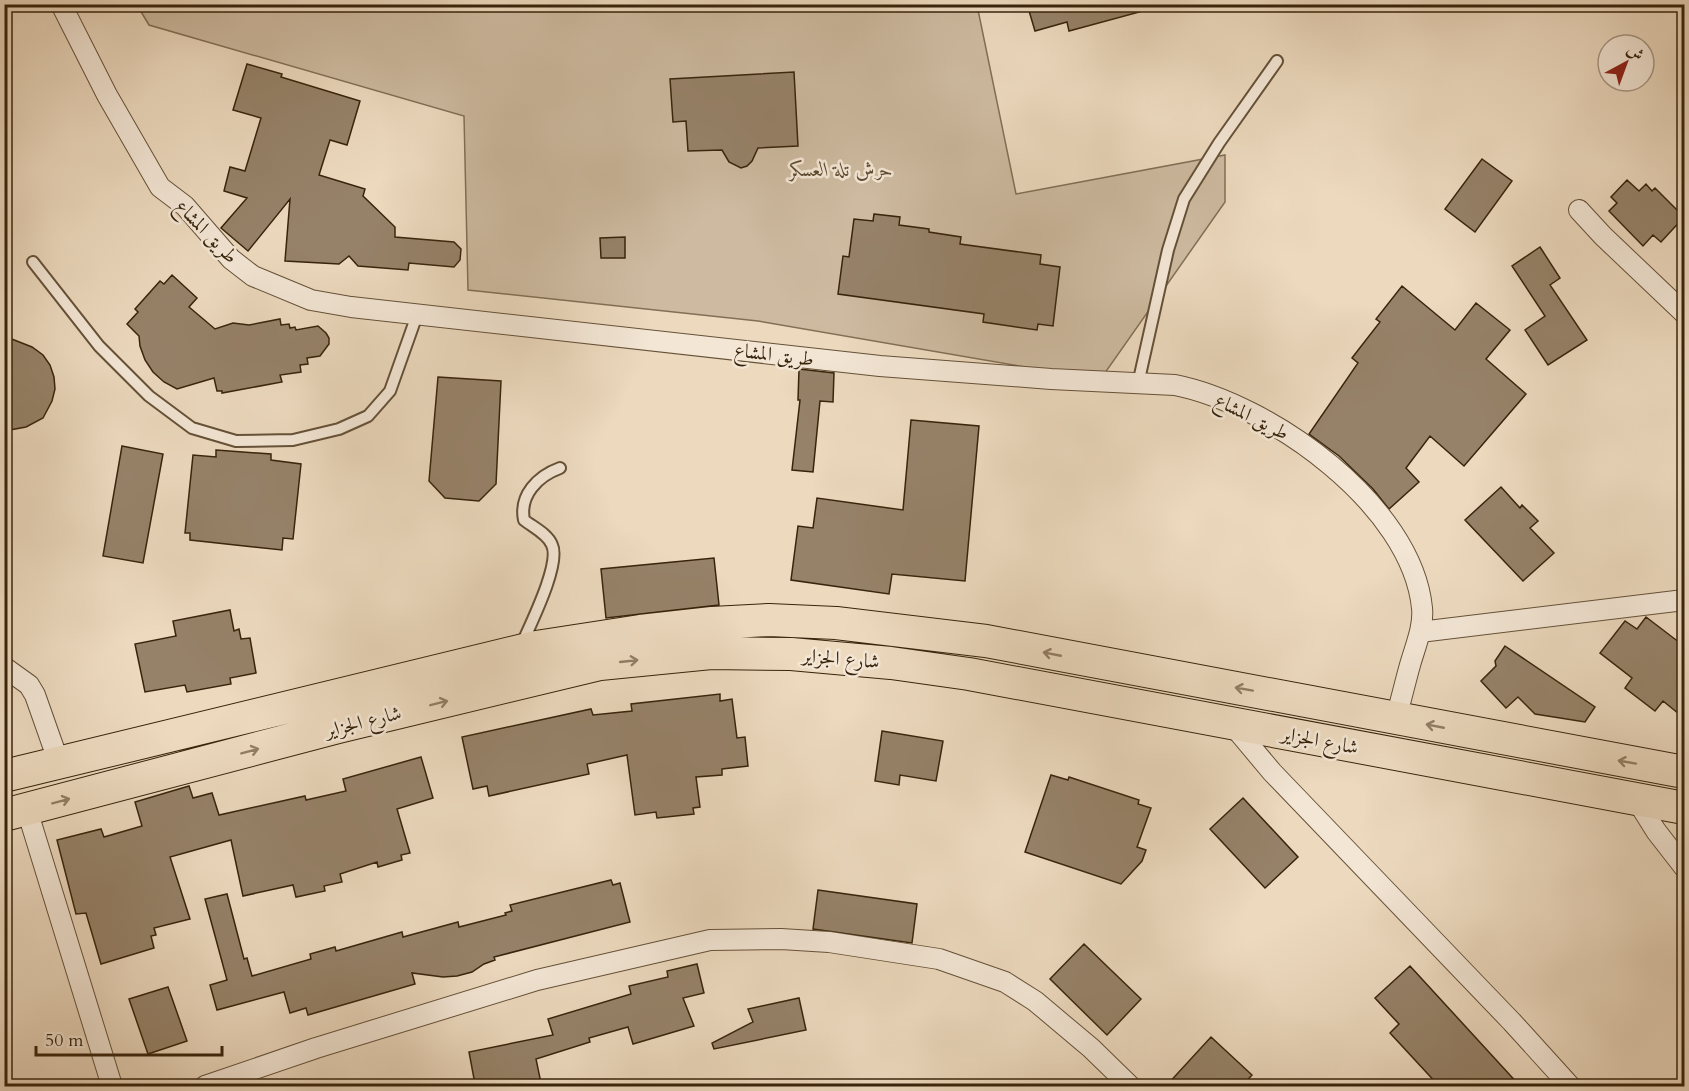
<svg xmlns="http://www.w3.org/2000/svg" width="1689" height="1091" font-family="Cardo,Amiri,serif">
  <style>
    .green { fill: #cdbaa0; stroke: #826f56; stroke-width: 1.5 }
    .building { fill: #968269; stroke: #38240c; stroke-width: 1.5 }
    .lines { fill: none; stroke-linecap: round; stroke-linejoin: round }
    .service-casing { stroke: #655138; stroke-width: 14 }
    .minor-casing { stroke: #655138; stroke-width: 22 }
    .primary-casing { stroke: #38240c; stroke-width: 34 }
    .service { stroke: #f3e6d5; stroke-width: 10 }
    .minor { stroke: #f3e6d5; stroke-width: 20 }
    .primary { stroke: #ecd9be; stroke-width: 32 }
    .oneway { stroke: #927e65 }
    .labels { text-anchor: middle; stroke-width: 5; stroke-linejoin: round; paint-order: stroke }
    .park-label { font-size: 20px; font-style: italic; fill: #5d4a31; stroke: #f3e6d5 }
    .street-label { font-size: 20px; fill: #38240c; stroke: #f3e6d5 }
  </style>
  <rect width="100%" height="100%" fill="#ecd9be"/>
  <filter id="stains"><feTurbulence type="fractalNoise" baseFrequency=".00333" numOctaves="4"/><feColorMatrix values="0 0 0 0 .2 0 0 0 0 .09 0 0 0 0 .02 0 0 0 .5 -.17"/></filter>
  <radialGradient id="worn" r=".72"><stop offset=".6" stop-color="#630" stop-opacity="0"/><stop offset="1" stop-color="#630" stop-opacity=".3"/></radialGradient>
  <path class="green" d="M137,5h840l39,189 209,-39v47l-125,178 -342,-59 -290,-31 -4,-174 -315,-91z"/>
  <path class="building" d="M1027,4h115l1,7 -74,20 -2,-9 -32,9z
    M247,64l35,10 -1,3 79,24 -13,44 -17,-5 -11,35 46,14 -2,7 32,31v10l59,5 7,7 -1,11 -6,7 -45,-4 -1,7 -50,-4 -9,-10 -10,8 -54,-3 5,-62 -42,52 -27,-23 26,-30 -23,-7 6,-24 15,4 16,-53 -28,-8z
    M794,72l4,74 -40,2 -6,13 -5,5 -6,2 -12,-6 -7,-12 -34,1 -2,-30 -13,1 -3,-43z
    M1482,159l30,22 -37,51 -30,-23z
    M1627,180l12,11 7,-7 6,7 3,-3 29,29 -23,25 -8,-7 -10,11 -34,-35 8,-8 -6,-6z
    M874,214l26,3 -1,8 30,4v3l32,5 -1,7 81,11 -1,9 20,3 -7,59 -15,-2 -1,6 -54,-8 1,-8 -146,-20 5,-38 6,1 5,-38 19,2z
    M625,237v21h-24l-1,-20z
    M1540,247l20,31 -10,7 37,55 -39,25 -23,-35 20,-14 -33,-50z
    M172,275l25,23 -8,9 26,22 18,-6 16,2 31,-6 1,6 8,-1 1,4 5,-1 1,3 22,-4 8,7 3,5v6l-9,12 -13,2 1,6 -8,1 1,7 -21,3 2,7 -60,11v-2h-5l-3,-13 -37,11 -13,-7 -11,-10 -8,-12 -5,-14 -1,-10 -12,-12 11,-12 -3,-3 25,-28 4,3z
    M1402,286l53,44 21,-27 34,27 -24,29 40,35 -62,72 -34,-30 -24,32 13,14 -30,27 -16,-20 -34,-33 -30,-22 49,-71 -6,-5 28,-36 -4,-3z
    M4,336l28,11 11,8 7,10 4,12 1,12 -3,12 -9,17 -17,9 -22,4z
    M799,369l35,4 -1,29 -13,-1 -7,71 -21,-2 8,-70h-2z
    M438,377l63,4 -5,103 -17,17 -34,-3 -16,-17z
    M911,420l68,6 -14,155 -73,-7 -3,20 -98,-14 7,-54 15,2 4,-30 86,12z
    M122,446l41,8 -20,109 -40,-7z
    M216,450l55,4v6l30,4 -8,75 -10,-1 -1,12 -92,-10v-7h-5l8,-78 23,2z
    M1501,487l19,21 2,-3 16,16 -8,7 24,25 -31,28 -58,-61z
    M714,558l5,47 -113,13 -5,-49z
    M230,610l4,21 5,-2 2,10 9,-1 6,35 -26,5 1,6 -44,8 -2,-7 -40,7 -10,-48 41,-8 -3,-15z
    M1646,617l38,29v72l-21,-17 -8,10 -30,-23 7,-10 -32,-25 25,-32 12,8z
    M1505,646l90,61 -10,15 -50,-8 -17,-17 -12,11 -25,-27 15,-15 -1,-5z
    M720,694v7l12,-2 5,39 8,-1 3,29 -26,3v6l-26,2 4,30 -7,1 1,6 -37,4 -1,-6 -21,3 -8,-60 -40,9 2,10 -100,22 -2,-10 -14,3 -11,-52 129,-28 2,6 39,-4 -1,-7z
    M882,731l61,10 -7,40 -36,-6 -1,10 -24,-4z
    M421,757l12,41 -36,11 13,44 -9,2 1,5 -24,7 -1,-5 -37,12 2,8 -18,4 1,5 -29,6 -3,-12 -50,11 -12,-56 -61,17 20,62 -36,9 2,7 -5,1 3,12 -53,16 -15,-51 -10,1 -19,-74 44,-11 3,8 38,-11 -7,-24 54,-16 4,12 19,-5 7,22 86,-19 1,4 40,-9 -3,-12z
    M1051,775l17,5 1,-3 70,23 -1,4 13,4 -14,39 9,3 -4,11 -21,23 -96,-32z
    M1243,798l55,59 -33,31 -55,-59z
    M611,880l2,5 7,-2 10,39 -136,35 1,3 -11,4 -12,8 -15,4 -14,1 -31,-4 3,11 -107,31 -2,-7 -16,5 -6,-21 -67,18 -7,-25 17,-5 -22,-81 22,-5 17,65 3,-1 5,18 59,-17 -1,-5 25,-7 1,4 66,-19 1,5 55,-15 1,5 47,-12 -1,-2 7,-2 -2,-6z
    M818,890l99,14 -5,39 -99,-14z
    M1084,944l57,55 -34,36 -57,-56z
    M697,964l7,29 -21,5 11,28 -61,18 -5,-17 -39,11 1,4 -54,17 5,24 -21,3h-38l-1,-4 -6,2 -6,-32 84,-17 -5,-16 83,-25 -2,-8 39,-9 -1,-6z
    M1410,966l110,120h-81l-49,-53 9,-9 -24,-26z
    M168,987l19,54 -39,13 -19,-55z
    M799,998l7,32 -92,19 -2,-6 41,-21 -5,-13z
    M1211,1037l41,38 -10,11h-76z"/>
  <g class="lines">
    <g class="service-casing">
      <path id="service" d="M33,262l66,84 50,50 43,32 44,13 57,-1 46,-11 29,-13 22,-25 27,-76
        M1138,384l30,-134 16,-51 35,-56 58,-82
        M521,646c9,-21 40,-82 31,-101 -4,-11 -19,-18 -28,-25 -5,-25 14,-44 36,-52"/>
    </g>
    <g class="minor-casing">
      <path id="minor" d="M61,4l46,91 53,92 25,19 46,53 22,17 58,24 40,7 529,59 171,13 124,6c95,19 237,120 247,223 2,19 -7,39 -12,57 -5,18 -9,35 -14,53
        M1579,210l24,26 81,77
        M1420,632l264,-32
        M4,667l25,18 6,10 24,68
        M1231,723l41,49 240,250 58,64
        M1636,799l20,32 28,36
        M27,810l85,276
        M205,1086l111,-38 221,-68 173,-40 71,-1 48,3 110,17 66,23 30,19 56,47 39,38"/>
    </g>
    <g class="primary-casing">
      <path id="primary" d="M4,776l532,-129 104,-16 72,-8 57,-3 67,3 150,18 698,131
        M4,815l334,-88 262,-63 111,-11 80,1 100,9 78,11 715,134"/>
    </g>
    <use href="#service" class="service"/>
    <use href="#minor" class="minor"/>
    <use href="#primary" class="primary"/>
  </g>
  <defs><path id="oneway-shaft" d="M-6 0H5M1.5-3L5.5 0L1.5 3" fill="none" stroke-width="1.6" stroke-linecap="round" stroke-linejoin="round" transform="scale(1.5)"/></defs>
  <g class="oneway">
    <use href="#oneway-shaft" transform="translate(1052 654) rotate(-169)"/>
    <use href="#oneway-shaft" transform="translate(629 661) rotate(-6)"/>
    <use href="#oneway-shaft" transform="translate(1244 689) rotate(-170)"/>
    <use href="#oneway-shaft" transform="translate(439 703) rotate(-14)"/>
    <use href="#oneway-shaft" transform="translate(1435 726) rotate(-169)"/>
    <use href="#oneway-shaft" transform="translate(250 751) rotate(-15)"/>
    <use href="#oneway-shaft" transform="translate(1627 762) rotate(-170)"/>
    <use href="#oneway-shaft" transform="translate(61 801) rotate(-15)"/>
  </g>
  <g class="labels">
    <g class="park-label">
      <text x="841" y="176">حرش تلة العسكر</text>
    </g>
    <g class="street-label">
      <text transform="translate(207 231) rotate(46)" y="7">طريق المشاع</text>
      <text transform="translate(774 354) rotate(7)" y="7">طريق المشاع</text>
      <text transform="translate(1252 416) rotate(27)" y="7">طريق المشاع</text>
      <text transform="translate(841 658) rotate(5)" y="7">شارع الجزاير</text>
      <text transform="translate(363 721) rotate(-14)" y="7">شارع الجزاير</text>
      <text transform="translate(1320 740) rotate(11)" y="7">شارع الجزاير</text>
    </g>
  </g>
  <rect width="1689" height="1091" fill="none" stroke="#ecd9be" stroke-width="24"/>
  <rect x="6" y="6" width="1677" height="1079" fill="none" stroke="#38240c" stroke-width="3"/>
  <rect x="12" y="12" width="1665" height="1067" fill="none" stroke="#38240c" stroke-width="1.5"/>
  <g transform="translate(1626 63) rotate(41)"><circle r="28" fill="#f3e6d5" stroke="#a89885" stroke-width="1.5"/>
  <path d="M0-4.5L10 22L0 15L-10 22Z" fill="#8f2418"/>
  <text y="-9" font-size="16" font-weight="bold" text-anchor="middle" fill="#38240c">ش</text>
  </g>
  <path d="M36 1046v9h186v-9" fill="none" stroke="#38240c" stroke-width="3"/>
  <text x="45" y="1046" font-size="18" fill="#38240c" stroke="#f3e6d5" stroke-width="4.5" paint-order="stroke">50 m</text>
  <rect width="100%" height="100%" filter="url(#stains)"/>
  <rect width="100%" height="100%" fill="url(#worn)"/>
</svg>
